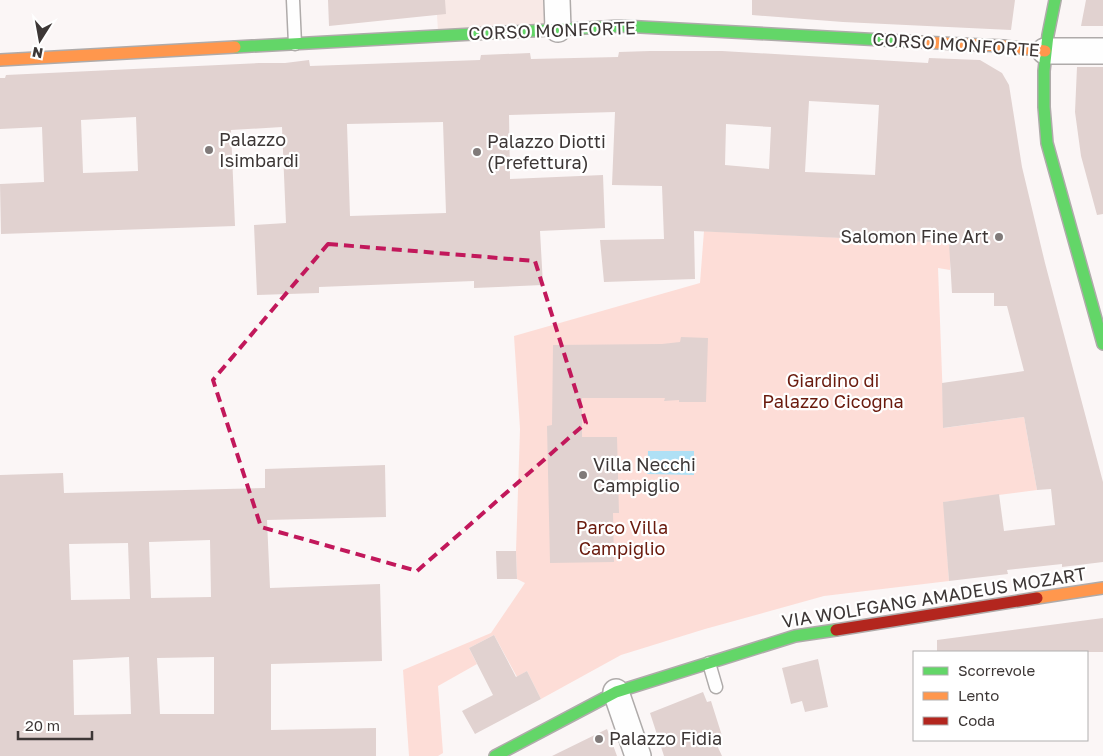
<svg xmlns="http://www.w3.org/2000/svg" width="1103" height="756" font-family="'Golos Text',sans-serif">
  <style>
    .built { fill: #f8e9e6 }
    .green { fill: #fdddd7 }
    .water { fill: #afe0f5 }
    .building { fill: #e1d2d0; fill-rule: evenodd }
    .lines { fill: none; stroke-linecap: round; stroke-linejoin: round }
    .lane-casing { stroke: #afabaa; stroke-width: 15 }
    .street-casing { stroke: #afabaa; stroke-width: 28 }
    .fast-casing { stroke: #afabaa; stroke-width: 14 }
    .slow-casing { stroke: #afabaa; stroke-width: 14 }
    .jam-casing { stroke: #afabaa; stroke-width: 14 }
    .lane { stroke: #fefefe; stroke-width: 12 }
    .street { stroke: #fefefe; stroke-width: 25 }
    .fast { stroke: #63d668; stroke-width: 11 }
    .slow { stroke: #ff974d; stroke-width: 11 }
    .jam { stroke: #b3261e; stroke-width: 11 }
    .marked { fill: none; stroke: #c2185b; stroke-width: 4; stroke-dasharray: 10 6; stroke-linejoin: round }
    .poi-dot { fill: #807a79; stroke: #fff; stroke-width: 2 }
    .labels { text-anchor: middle; stroke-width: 4.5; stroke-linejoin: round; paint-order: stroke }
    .street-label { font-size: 18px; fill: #3d3736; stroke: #fff }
    .poi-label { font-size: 18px; fill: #3d3736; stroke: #fff; text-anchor: start }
    .park-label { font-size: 18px; fill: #6a1b0e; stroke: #fff }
  </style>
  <rect width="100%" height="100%" fill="#fbf6f6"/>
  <path class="built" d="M436,0h115l2,25 -115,6z"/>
  <path class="green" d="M704,231l244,12 3,7 -1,20 -12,-2 6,160 80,-11 13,73 -93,12 5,79 -125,15 -119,33 -84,26 -80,44 -14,-28 -10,6 -23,-42 -25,13 8,16 -39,22 5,67 -5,3h-29l-6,-86 88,-37 34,-50 -8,-4 -1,-28 4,-122 -6,-93 186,-53z"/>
  <path class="water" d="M648,451h46v24l-47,-1z"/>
  <path class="building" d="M328,0h117l1,14 -117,12z
    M752,0h263l-4,30 -168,-8 -91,-7z
    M1086,0h17v26h-22z
    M650,51h72l206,12 1,-5 51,2 22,13 7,12 13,82 23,96 58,219v80l-41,5v-3l-55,6 1,4 -59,7 -6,-79 56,-8 5,37 51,-6 -4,-36 -14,1 -13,-73 -81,11 -1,-45 82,-12 -17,-65h-13v-13h-42l-3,-50 -255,-12 1,48 -91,3 -4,-42 64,-1 -2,-53 -50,-1 3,-73 -106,3 1,64 93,-4 2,53 -65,3 3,54 -69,3v-7l-155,6v6l-62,2 -3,-70 32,-2 -4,-96 -51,3 4,96 -234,8 -1,-50 44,-2 -2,-55 -42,2v-51h5l1,-3 253,-12h26l24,-3 1,6 170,-6 1,-5 49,-2 1,6 87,-2 1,-5zM809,101l70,4 -4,70 -70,-3zM136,117l2,54 -55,2 -2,-53zM443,122l3,91 -96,3 -3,-92zM726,124l45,3 -2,42 -44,-4z
    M1077,67h26v147l-6,1 -16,-59 -6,-44z
    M681,337l27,1 -2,64h-27v-2l-15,1 1,-3h-83v39h35l2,76h-6l1,49 -64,1 -3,-137 5,-1 1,-80 109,-1 18,-2z
    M385,465l1,52 -119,3 3,68 110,-4 2,77 -111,3v66l105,-2v28h-376v-281l63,-2 1,20 201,-5v-19zM210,540l1,57 -60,1 -2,-56zM128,543l2,56 -59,1 -2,-56zM129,657l2,57 -57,1 -1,-55zM214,657v57h-54l-3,-56z
    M496,551h20l1,28h-20z
    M1103,618v34h-166v-12z
    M494,635l22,42 11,-6 14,28 -66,35 -13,-23 31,-16 -24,-47z
    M818,659l10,48 -23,5 -3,-11 -11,3 -9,-36z
    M703,692l4,10 4,-1 12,38 -8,2 7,15h-58l-14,-43z
    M607,729l10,27h-65z"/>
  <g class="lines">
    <g class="lane-casing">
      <path id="lane" d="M293,0l2,44
        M709,663l7,24"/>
    </g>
    <g class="street-casing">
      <path id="street" d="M557,0l1,29
        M1045,51h58
        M616,692l22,64"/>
    </g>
    <g class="fast-casing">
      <path id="fast" d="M1055,0l-7,35 -4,36v36l3,36 56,201
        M235,47l387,-21 298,16
        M495,756l121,-64 179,-56 41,-6"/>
    </g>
    <g class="slow-casing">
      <path id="slow" d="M920,42l83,4 42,5
        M0,60l235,-13
        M1037,598l66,-10"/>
    </g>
    <g class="jam-casing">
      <path id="jam" d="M836,630l201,-32"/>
    </g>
    <use href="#lane" class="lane"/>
    <use href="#street" class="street"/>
    <use href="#fast" class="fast"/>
    <use href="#slow" class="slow"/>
    <use href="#jam" class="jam"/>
  </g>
  <path class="marked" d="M328,244l207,17 51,162 -169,148 -156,-44 -48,-147z"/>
  <g class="poi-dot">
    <circle cx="209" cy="150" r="5"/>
    <circle cx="477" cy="152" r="5"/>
    <circle cx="999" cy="237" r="5"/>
    <circle cx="583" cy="475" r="5"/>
    <circle cx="599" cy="739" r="5"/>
  </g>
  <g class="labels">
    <g class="street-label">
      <text transform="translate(552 31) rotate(-2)" y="6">CORSO MONFORTE</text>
      <text transform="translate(956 45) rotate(4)" y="6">CORSO MONFORTE</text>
      <text transform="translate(934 598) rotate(-9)" y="6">VIA WOLFGANG AMADEUS MOZART</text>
    </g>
    <g class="poi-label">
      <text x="219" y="146">Palazzo<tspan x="219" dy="21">Isimbardi</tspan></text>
      <text x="487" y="148">Palazzo Diotti<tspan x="487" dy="21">(Prefettura)</tspan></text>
      <text x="989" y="243" text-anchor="end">Salomon Fine Art</text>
      <text x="593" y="471">Villa Necchi<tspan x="593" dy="21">Campiglio</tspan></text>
      <text x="609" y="745">Palazzo Fidia</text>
    </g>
    <g class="park-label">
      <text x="833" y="387">Giardino di<tspan x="833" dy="21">Palazzo Cicogna</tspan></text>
      <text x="622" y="534">Parco Villa<tspan x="622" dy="21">Campiglio</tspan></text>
    </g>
  </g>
  <rect x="913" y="651" width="175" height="90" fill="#ffffff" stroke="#b1afaf"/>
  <rect x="923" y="667" width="25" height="8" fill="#63d668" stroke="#b1afaf"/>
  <text x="958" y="676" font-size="15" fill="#3d3736">Scorrevole</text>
  <rect x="923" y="692" width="25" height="8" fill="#ff974d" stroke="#b1afaf"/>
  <text x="958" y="701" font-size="15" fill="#3d3736">Lento</text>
  <rect x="923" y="717" width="25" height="8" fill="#b3261e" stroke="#b1afaf"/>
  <text x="958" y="726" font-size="15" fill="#3d3736">Coda</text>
  <g transform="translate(40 40) rotate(191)" stroke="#ffffff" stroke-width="4" paint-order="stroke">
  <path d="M0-4L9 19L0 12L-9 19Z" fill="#3d3736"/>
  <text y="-8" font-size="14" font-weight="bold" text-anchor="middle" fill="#3d3736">N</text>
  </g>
  <path d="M18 731v8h74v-8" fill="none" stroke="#3d3736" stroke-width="2.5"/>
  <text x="25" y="731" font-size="15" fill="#3d3736" stroke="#ffffff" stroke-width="4" paint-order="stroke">20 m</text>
</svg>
